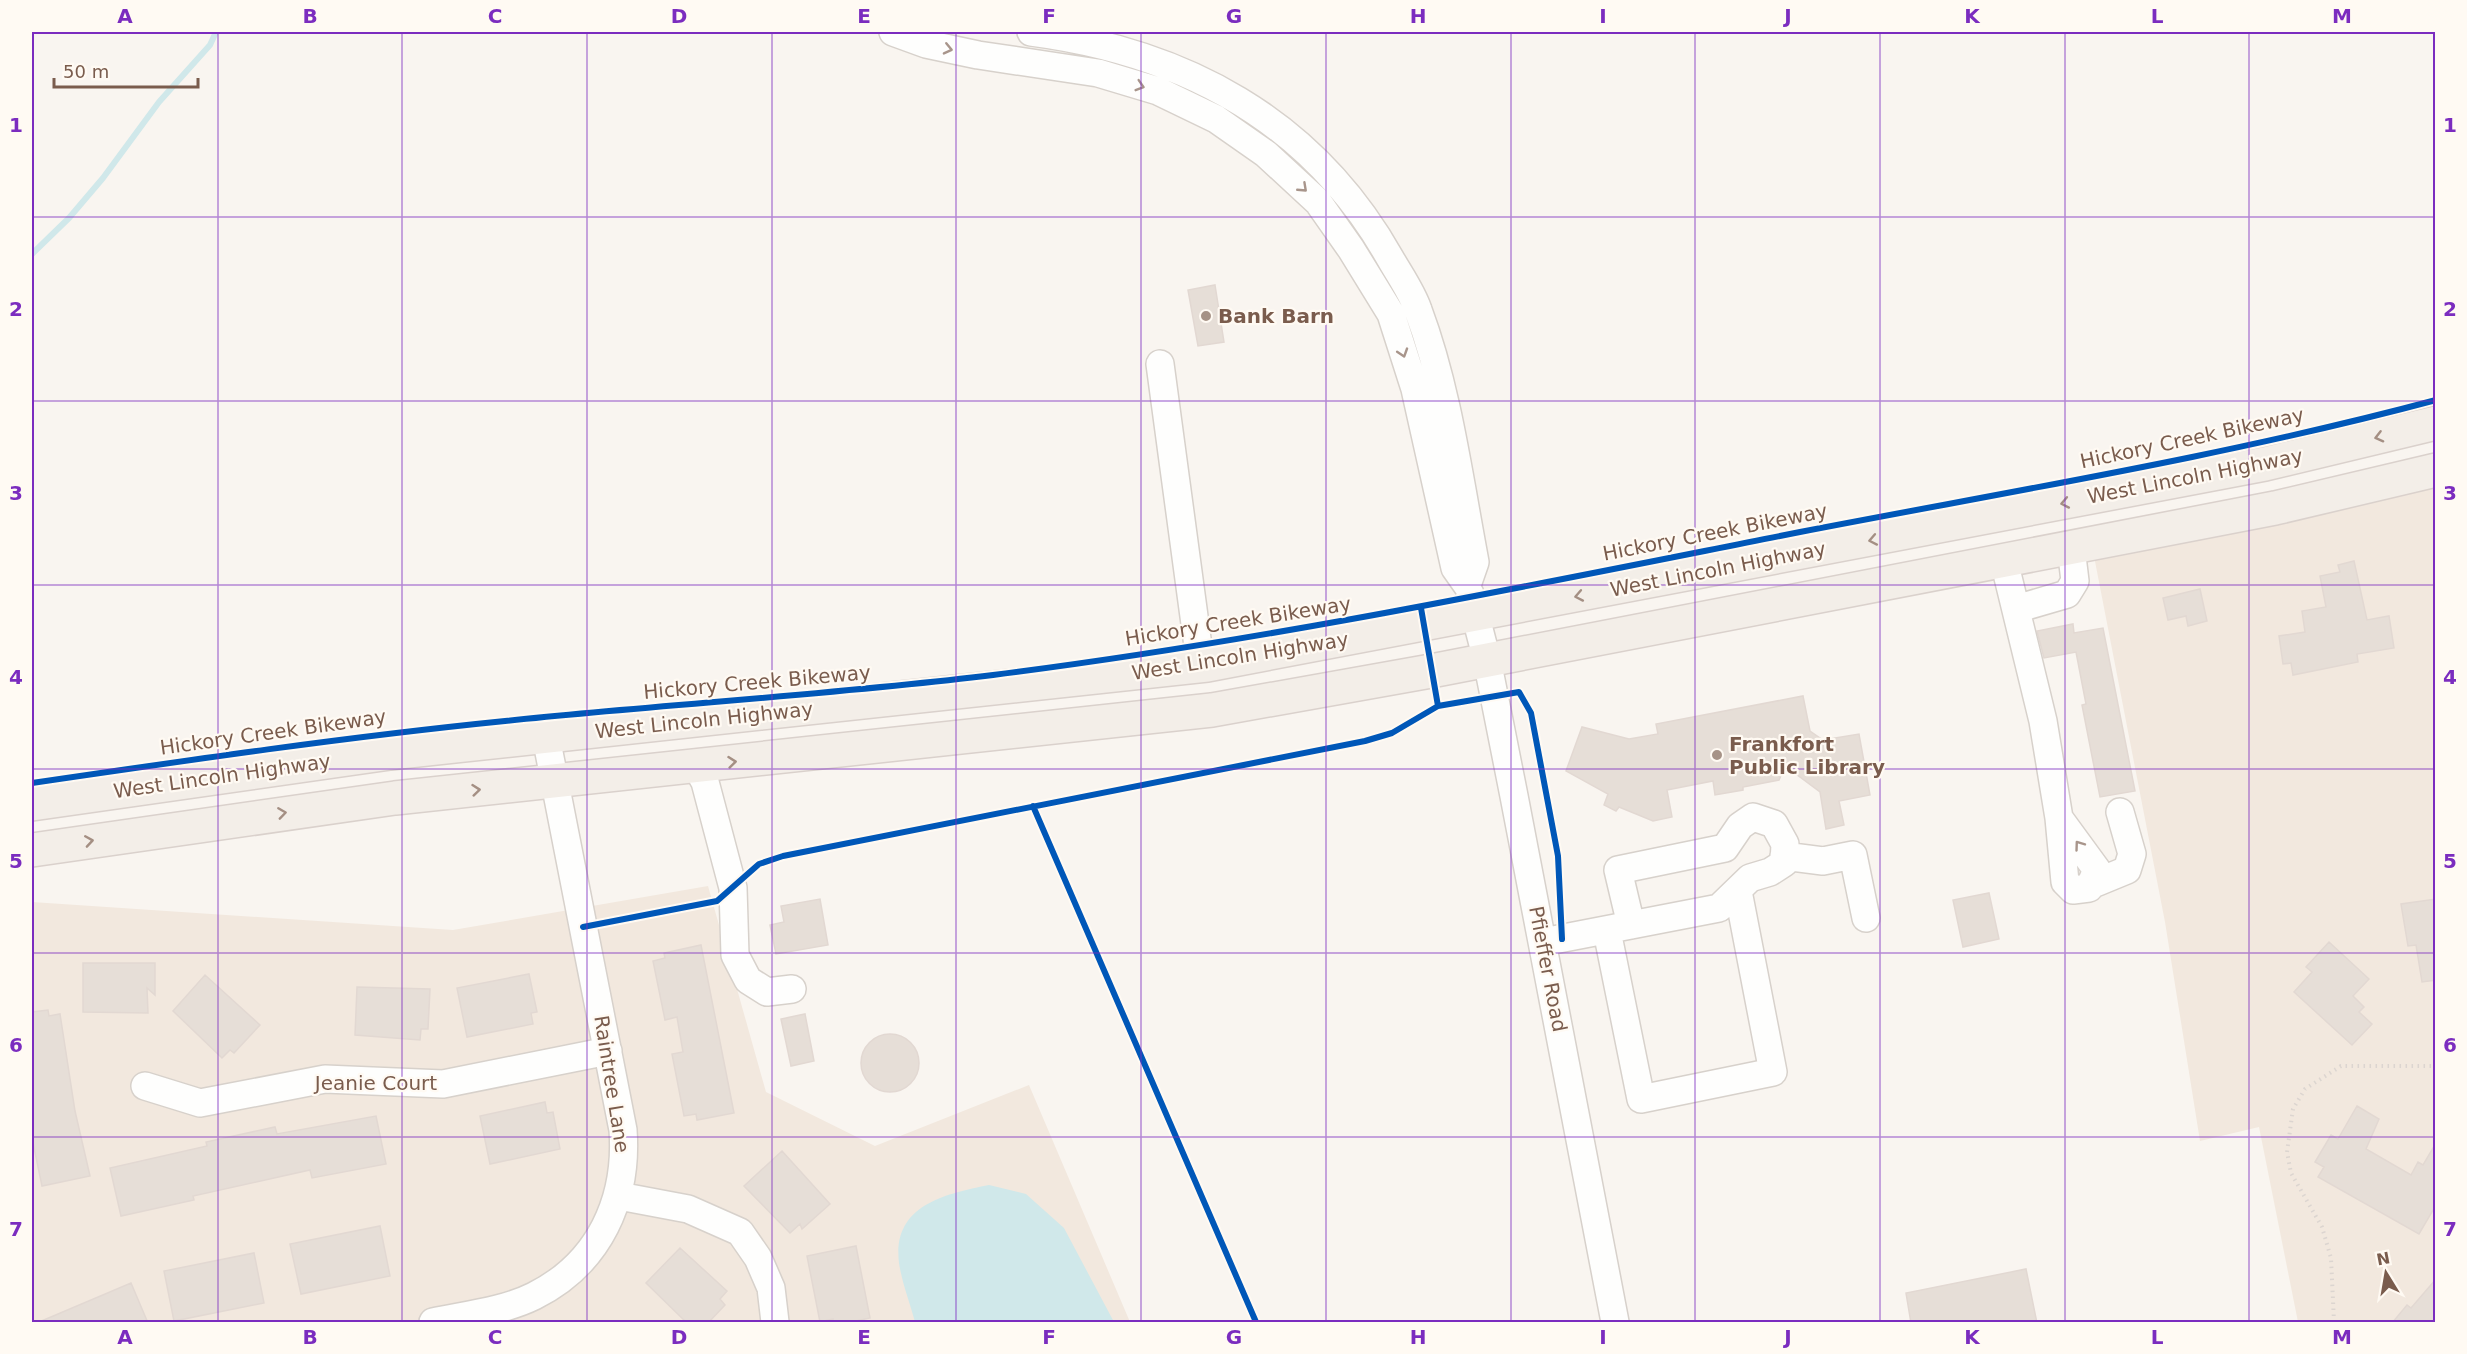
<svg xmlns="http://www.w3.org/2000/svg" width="2467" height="1354" font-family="'DejaVu Sans',sans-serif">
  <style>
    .residential { fill: #f2e8de }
    .water { fill: #d0e8ea }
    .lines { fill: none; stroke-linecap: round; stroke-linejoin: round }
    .stream { stroke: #d0e8ea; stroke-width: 6 }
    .building { fill: #e6ded7; stroke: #e2d8d2; stroke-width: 1.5 }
    .minor-casing { stroke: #d7d1cb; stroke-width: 30 }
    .major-casing { stroke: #dad1cc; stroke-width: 36 }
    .path { stroke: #dcd5d0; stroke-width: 4; stroke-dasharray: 1.5 4.5; stroke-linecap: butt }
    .minor { stroke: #fefefd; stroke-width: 27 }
    .major { stroke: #f3eee8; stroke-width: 33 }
    .cycleway-casing { stroke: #fffaf3; stroke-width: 10 }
    .cycleway { stroke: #0057b8; stroke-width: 6 }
    .oneway { stroke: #a8958b }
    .oneway2 { stroke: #a48f83 }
    .grid { fill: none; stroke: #7b2cbf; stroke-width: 1.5; stroke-opacity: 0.55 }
    .poi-dot { fill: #a69286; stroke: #fffaf3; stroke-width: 2 }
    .labels { text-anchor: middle; stroke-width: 4.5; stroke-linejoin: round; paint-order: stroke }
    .poi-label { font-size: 20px; font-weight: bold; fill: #7a5c4d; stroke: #fffaf3; text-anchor: start }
    .street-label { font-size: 20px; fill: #7a5c4d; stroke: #fffaf3 }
    .neatline { fill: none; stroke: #7b2cbf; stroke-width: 2 }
    .grid-label { font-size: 20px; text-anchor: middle; font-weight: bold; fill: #7b2cbf }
  </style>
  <rect width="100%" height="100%" fill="#f9f5f0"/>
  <path class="residential" d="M2435,476v846h-137l-39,-195 -59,14 -35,-219 -72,-371z
    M708,886l58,206 109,54 154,-61 101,237h-1098v-420l421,28z"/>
  <path class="water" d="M989,1185l37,9 38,34 50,94h-199c-5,-19 -13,-39 -16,-59 -7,-58 46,-69 90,-78z"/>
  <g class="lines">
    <path class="stream" d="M32,254l37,-36 34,-40 56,-76 51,-57 6,-13"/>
  </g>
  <path class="building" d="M1215,285l9,57 -26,4 -10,-56z
    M2354,561l13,59 22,-4 5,32 -37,6 1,8 -65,13 -2,-12 -8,1 -4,-28 26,-4 -3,-21 24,-4 -6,-31 20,-4 -2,-7z
    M2200,589l7,32 -19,5 -2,-10 -18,4 -5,-22z
    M2073,624l1,9 29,-5 32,163 -35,6 -18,-92 4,-1 -10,-52 -32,6 -7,-27z
    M1803,696l7,35 13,9 36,-6 11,61 -31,6 5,24 -18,4 -6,-37 -35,-26 -6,14 -36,7v3l-28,5 -2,-14 -46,9 5,27 -19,4 -34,-14 -3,4 -12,-6 4,-11 -42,-23 16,-44 47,12 29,-5 -2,-10z
    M1989,893l10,46 -36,8 -10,-47z
    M820,899l8,46 -52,9 -6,-29 14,-3 -3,-16z
    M2436,899v81l-14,2 -6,-37 -8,1 -7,-42z
    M2329,942l40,37 -16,17 11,11 -5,5 13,12 -20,21 -58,-53 18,-20 -6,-5z
    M701,945l33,168 -37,7 -1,-6 -12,2 -12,-62 11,-2 -6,-35 -12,3 -12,-59 12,-3 -1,-5z
    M83,963h72v32l-8,-7 1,25 -65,-1z
    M529,974l8,38 -6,1 2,11 -66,13 -10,-49z
    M205,975l55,50 -26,28 -4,-3 -8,8 -49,-47z
    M357,987l73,2 -2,40h-7l-1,11 -65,-5z
    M48,1010l1,6 11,-2 15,97 15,65 -48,10 -10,-48v-126z
    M805,1014l9,47 -23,5 -10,-47z
    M861 1063a29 29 0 1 1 58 0a29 29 0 1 1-58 0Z
    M545,1102l2,11 6,-1 7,37 -70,15 -10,-48z
    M2357,1106l22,13 -13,30 45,26 7,-13 5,3 13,-22v62l-17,29 -101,-57 6,-10 -9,-5 16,-27 7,4z
    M376,1116l10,48 -74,14 -2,-8 -117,26 1,4 -73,16 -11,-48 97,-22 -1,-4 69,-15 2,7z
    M782,1151l48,53 -28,25 -2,-5 -10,9 -46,-47z
    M380,1226l10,50 -89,18 -11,-50z
    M856,1246l14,72 -23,5h-14v-4l-13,3 -13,-66z
    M680,1248l47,43 -7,8 5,6 -17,18h-21l-41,-40z
    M254,1253l10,50 -90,18 -10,-50z
    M2026,1269l11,54h-126l-5,-30z
    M2436,1279v44h-44l15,-18 4,3z
    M131,1283l17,40h-109v-1z"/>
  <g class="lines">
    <g class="minor-casing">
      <path id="minor" d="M893,32l33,12 52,11 120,18 60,18 58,28 50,35 52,48 33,47 40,65 24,75 40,179 12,17 8,-23c-16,-84 -27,-172 -57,-252 -6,-18 -19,-36 -28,-52 -78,-138 -206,-206 -359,-226
        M1160,364l38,282 9,19
        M2004,561l39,160 16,97 6,64 8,8 16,-2 8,-18 -38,-52
        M1470,594l17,66 27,136 101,526
        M2016,609l51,-15 8,-13 -4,-33
        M696,766l9,16 28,106 2,67 13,25 19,12 25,-3
        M1784,856l39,5 30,-6 13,63
        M2093,884l34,-14 5,-16 -12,-42
        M1607,931l34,168 132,-27 -35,-181
        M1543,942l176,-34 31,-30 20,-6 14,-9 1,-19 -11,-20 -21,-7 -13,9 -15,22 -107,22 13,55
        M145,1086l55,17 125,-24 118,5 165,-33
        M619,1196l69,13 52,23 18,26 13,30 4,34
        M433,1322c33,-7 71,-11 101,-26 66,-33 94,-97 89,-166l-77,-393"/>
    </g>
    <g class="major-casing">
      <path id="major" d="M32,804l358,-51 817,-88 1058,-201 171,-41
        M32,850l363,-52 817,-88 219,-39 844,-163 161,-38"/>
    </g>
    <path class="path" d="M2334,1322l-3,-64 -9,-31 -31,-54 -4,-21 6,-43 12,-20 36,-23h95"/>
    <use href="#minor" class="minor"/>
    <use href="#major" class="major"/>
    <g class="cycleway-casing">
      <path id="cycleway" d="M1421,608l17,98
        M32,783c157,-23 314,-46 473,-62 162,-17 325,-26 488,-46 271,-34 539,-90 807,-143 212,-41 427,-76 636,-132
        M1033,806l223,516
        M583,927l134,-26 42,-37 24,-8 582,-115 27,-8 46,-27 81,-14 12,21 27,143 4,83"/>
    </g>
    <use href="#cycleway" class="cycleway"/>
  </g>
  <defs><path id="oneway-chevron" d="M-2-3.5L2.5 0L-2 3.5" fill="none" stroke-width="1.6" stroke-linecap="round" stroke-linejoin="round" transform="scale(1.5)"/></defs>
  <g class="oneway">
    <use href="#oneway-chevron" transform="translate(948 49) rotate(13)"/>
    <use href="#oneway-chevron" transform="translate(1140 86) rotate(17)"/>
    <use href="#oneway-chevron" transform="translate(1303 188) rotate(43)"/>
    <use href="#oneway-chevron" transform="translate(1403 353) rotate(72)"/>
    <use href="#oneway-chevron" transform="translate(2079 845) rotate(-126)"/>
  </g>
  <g class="oneway2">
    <use href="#oneway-chevron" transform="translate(2379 437) rotate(166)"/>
    <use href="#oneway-chevron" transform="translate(2065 503) rotate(169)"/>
    <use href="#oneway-chevron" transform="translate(1873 540) rotate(169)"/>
    <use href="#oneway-chevron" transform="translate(1579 596) rotate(169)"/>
    <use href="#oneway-chevron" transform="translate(732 762) rotate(-6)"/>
    <use href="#oneway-chevron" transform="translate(476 790) rotate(-6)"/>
    <use href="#oneway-chevron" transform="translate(282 813) rotate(-8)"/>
    <use href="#oneway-chevron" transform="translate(89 841) rotate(-9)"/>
  </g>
  <path class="grid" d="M218,32v1290M402,32v1290M587,32v1290M772,32v1290M956,32v1290M1141,32v1290M1326,32v1290M1511,32v1290M1695,32v1290M1880,32v1290M2065,32v1290M2249,32v1290M32,217h2404M32,401h2404M32,585h2404M32,769h2404M32,953h2404M32,1137h2404"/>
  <g class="poi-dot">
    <circle cx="1206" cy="316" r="6"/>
    <circle cx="1717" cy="755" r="6"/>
  </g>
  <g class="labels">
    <g class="poi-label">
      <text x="1218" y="323">Bank Barn</text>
      <text x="1729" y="751">Frankfort<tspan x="1729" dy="23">Public Library</tspan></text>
    </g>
    <g class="street-label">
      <text transform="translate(2192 438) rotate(-12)" y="7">Hickory Creek Bikeway</text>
      <text transform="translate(2195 476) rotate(-11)" y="7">West Lincoln Highway</text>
      <text transform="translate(1715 532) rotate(-11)" y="7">Hickory Creek Bikeway</text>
      <text transform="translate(1718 569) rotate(-11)" y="7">West Lincoln Highway</text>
      <text transform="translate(1238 621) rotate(-9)" y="7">Hickory Creek Bikeway</text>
      <text transform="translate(1240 656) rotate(-9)" y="7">West Lincoln Highway</text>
      <text transform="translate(757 682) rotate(-5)" y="7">Hickory Creek Bikeway</text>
      <text transform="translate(704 720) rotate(-6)" y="7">West Lincoln Highway</text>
      <text transform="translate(273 732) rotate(-8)" y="7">Hickory Creek Bikeway</text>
      <text transform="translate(222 776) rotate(-8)" y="7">West Lincoln Highway</text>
      <text transform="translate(1548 969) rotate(79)" y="7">Pfieffer Road</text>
      <text x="376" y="1090">Jeanie Court</text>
      <text transform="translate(612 1084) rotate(81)" y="7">Raintree Lane</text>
    </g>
  </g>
  <rect width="2467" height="1354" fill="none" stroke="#fffaf3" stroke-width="66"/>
  <g transform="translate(2386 1273) rotate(349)" stroke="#fffaf3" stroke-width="4.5" paint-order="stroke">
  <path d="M0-4.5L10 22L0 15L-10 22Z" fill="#7a5c4d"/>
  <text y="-9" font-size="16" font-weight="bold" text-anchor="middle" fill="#7a5c4d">N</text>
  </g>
  <path d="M54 78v9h144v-9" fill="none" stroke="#7a5c4d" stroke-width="3"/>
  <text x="63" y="78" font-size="18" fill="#7a5c4d" stroke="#fffaf3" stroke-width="4.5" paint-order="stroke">50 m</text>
  <rect x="33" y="33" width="2401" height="1288" class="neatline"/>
  <g class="grid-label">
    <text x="125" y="23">A</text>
    <text x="310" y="23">B</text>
    <text x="495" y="23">C</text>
    <text x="679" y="23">D</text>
    <text x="864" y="23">E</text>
    <text x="1049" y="23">F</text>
    <text x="1234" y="23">G</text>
    <text x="1418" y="23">H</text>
    <text x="1603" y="23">I</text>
    <text x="1788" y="23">J</text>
    <text x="1972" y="23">K</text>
    <text x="2157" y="23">L</text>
    <text x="2342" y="23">M</text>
    <text x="16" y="132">1</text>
    <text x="2450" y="132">1</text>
    <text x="16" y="316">2</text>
    <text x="2450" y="316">2</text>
    <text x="16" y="500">3</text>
    <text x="2450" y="500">3</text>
    <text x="16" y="684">4</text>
    <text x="2450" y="684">4</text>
    <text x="16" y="868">5</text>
    <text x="2450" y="868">5</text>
    <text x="16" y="1052">6</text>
    <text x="2450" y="1052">6</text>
    <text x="16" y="1236">7</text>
    <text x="2450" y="1236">7</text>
    <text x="125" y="1344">A</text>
    <text x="310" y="1344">B</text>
    <text x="495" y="1344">C</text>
    <text x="679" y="1344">D</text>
    <text x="864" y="1344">E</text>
    <text x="1049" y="1344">F</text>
    <text x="1234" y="1344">G</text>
    <text x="1418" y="1344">H</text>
    <text x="1603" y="1344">I</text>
    <text x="1788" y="1344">J</text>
    <text x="1972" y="1344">K</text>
    <text x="2157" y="1344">L</text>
    <text x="2342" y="1344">M</text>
  </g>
</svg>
